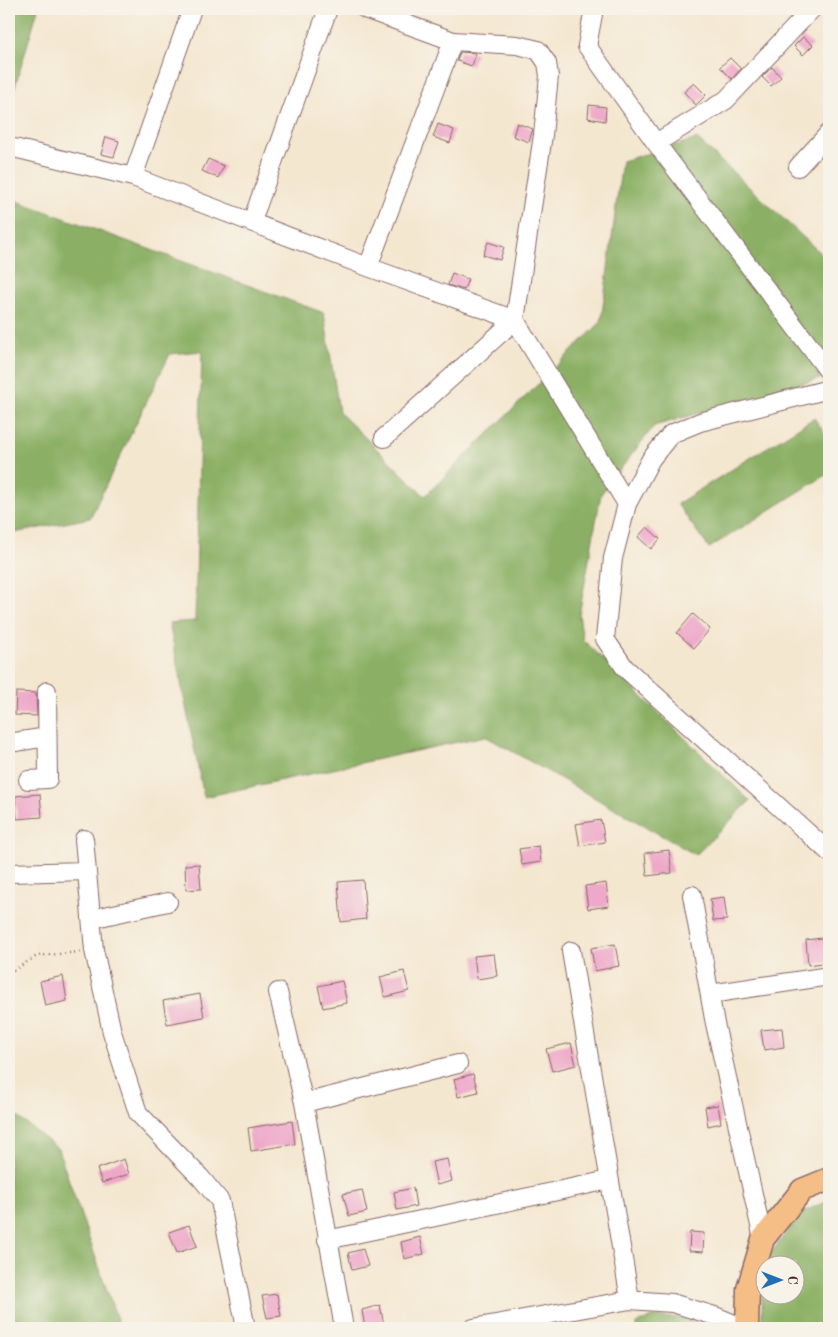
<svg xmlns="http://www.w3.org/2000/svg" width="838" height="1337" font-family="'Old Standard TT',serif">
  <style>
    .forest { fill: #8bb065; stroke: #6a6848 }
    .building { fill: #eea8c9 }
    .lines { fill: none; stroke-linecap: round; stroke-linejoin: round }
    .minor-casing { stroke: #866565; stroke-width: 20 }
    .major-casing { stroke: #866565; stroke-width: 25 }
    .path { stroke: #866565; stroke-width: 2.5; stroke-dasharray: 1 4; stroke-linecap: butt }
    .minor { stroke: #fff; stroke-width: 18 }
    .major { stroke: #f6be87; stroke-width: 22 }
  </style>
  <rect width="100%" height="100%" fill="#f7f3e8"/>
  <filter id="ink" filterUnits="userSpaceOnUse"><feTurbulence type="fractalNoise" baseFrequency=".02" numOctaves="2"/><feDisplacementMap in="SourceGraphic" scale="10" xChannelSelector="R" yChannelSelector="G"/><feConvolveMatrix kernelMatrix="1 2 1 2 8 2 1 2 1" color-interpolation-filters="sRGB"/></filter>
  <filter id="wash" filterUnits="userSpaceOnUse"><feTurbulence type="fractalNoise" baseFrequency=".0096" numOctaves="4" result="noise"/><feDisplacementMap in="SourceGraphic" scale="20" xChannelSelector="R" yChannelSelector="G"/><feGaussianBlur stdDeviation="1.12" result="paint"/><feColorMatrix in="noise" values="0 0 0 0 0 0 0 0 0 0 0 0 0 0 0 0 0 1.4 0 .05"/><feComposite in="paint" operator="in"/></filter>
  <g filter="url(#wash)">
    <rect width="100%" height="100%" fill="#f4e7d0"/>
    <path class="forest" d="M9,9h29l-29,98z
      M697,139l132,122v115l-175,50 -53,68 -22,121 4,25 167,161 -54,54 -211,-119 -281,61 -35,-174 26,-2 7,-270 -32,3 -80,164 -81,16v-336l315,115 15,99 86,84 176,-174 21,-161z
      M814,418l15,21v34l-120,75 -32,-44z
      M9,1110l49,39 62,179h-111z
      M829,1200v128h-67v-42l3,-17 1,25h30v-30h-30l2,-7 33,-44z
      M653,1317l31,1 28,10h-76v-4z"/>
    <g id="blocks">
      <path class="building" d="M803,37l10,8 -10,10 -9,-9z
        M460,52l16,1 -4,13 -15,-5z
        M730,58l11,11 -9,10 -12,-12z
        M772,67l9,10 -10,9 -9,-9z
        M694,83l12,12 -10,10 -12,-13z
        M589,105l17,2 -1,14 -17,-3z
        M517,123l16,6 -4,13 -16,-6z
        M438,124l16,6 -4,13 -17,-6z
        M106,137l13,4 -5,16 -13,-3z
        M208,159l16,7 -6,12 -16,-7z
        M488,242l16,5 -4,13 -17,-5z
        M452,273l16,6 -4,11 -16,-5z
        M647,527l13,12 -9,10 -13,-12z
        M693,614l17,15 -16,19 -17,-15z
        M16,692l20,1 1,23 -22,-1z
        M40,794l2,23 -25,2 -2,-23z
        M601,820l4,22 -25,4 -4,-22z
        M539,846l2,16 -19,3 -3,-16z
        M669,850l3,23 -25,3 -2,-23z
        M199,864l2,25 -15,1 -1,-25z
        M363,880l3,39 -25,3 -3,-40z
        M606,883l3,23 -21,3 -3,-23z
        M724,897l3,23 -14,1 -3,-22z
        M829,937v25l-21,3 -2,-25z
        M615,944l4,22 -24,5 -4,-23z
        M494,954l3,22 -20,3 -3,-23z
        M404,971l5,20 -24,6 -5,-20z
        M63,976l4,25 -22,5 -5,-25z
        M342,981l5,22 -24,5 -5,-22z
        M200,994l4,23 -37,7 -4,-23z
        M782,1028l2,19 -20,3 -3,-20z
        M571,1043l5,22 -24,6 -6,-22z
        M473,1074l5,18 -20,5 -4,-18z
        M718,1105l3,18 -13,3 -3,-19z
        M292,1121l3,23 -44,7 -3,-23z
        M124,1159l5,15 -27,9 -5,-14z
        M447,1159l5,22 -15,4 -5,-23z
        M413,1188l3,18 -19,4 -3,-18z
        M362,1190l5,22 -18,4 -6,-22z
        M189,1225l8,21 -20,7 -8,-21z
        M690,1232l14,1 -1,19 -14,-1z
        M420,1237l4,17 -20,5 -3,-17z
        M363,1249l5,17 -16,4 -4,-17z
        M277,1294l4,22 -14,2 -5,-22z
        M380,1305l4,20 -19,3 -3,-18z"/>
    </g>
  </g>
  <g filter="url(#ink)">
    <use href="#blocks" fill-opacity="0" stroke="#866565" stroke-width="1"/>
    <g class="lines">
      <g class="minor-casing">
        <path id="minor" d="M365,9l88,32 64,4 21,5 9,13 2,13 -6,59 -28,185 -131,118
          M594,9l-7,37 69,97 173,229
          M656,143l70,-43 86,-91
          M14,148l119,29 235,90 147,53 112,184
          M798,167l31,-34
          M133,177l59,-168
          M252,221l76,-212
          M368,267l85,-226
          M829,389l-129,33 -29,12 -20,25 -24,45 -14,54 -8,81 20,29 204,184
          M9,743l38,-6
          M28,780l20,-1 -1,-88
          M84,839l10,111 18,82 26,81 63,65 19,23 26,127
          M9,873l78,-2
          M692,895l22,124 49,220
          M91,919l77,-17
          M571,951l59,349
          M278,992l26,111 40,225
          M710,994l119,-18
          M304,1103l154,-39
          M327,1240l282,-60
          M473,1328l157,-28 42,3 43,13 29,12"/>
      </g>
      <g class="major-casing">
        <path id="major" d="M747,1328l1,-39 15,-50 39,-49 27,-11"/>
      </g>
      <path class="path" d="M9,94l4,41
        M9,174l2,-11
        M9,973l28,-17 43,-4"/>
      <use href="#minor" class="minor"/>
      <use href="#major" class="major"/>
    </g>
  </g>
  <rect width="838" height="1337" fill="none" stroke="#f7f3e8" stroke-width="30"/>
  <g transform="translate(780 1280) rotate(90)"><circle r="24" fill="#f7f3e8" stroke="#b29e9c"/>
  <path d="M0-4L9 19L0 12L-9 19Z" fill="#1f6fb2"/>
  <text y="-8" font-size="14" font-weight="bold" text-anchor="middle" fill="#4a1f2b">С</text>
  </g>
</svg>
